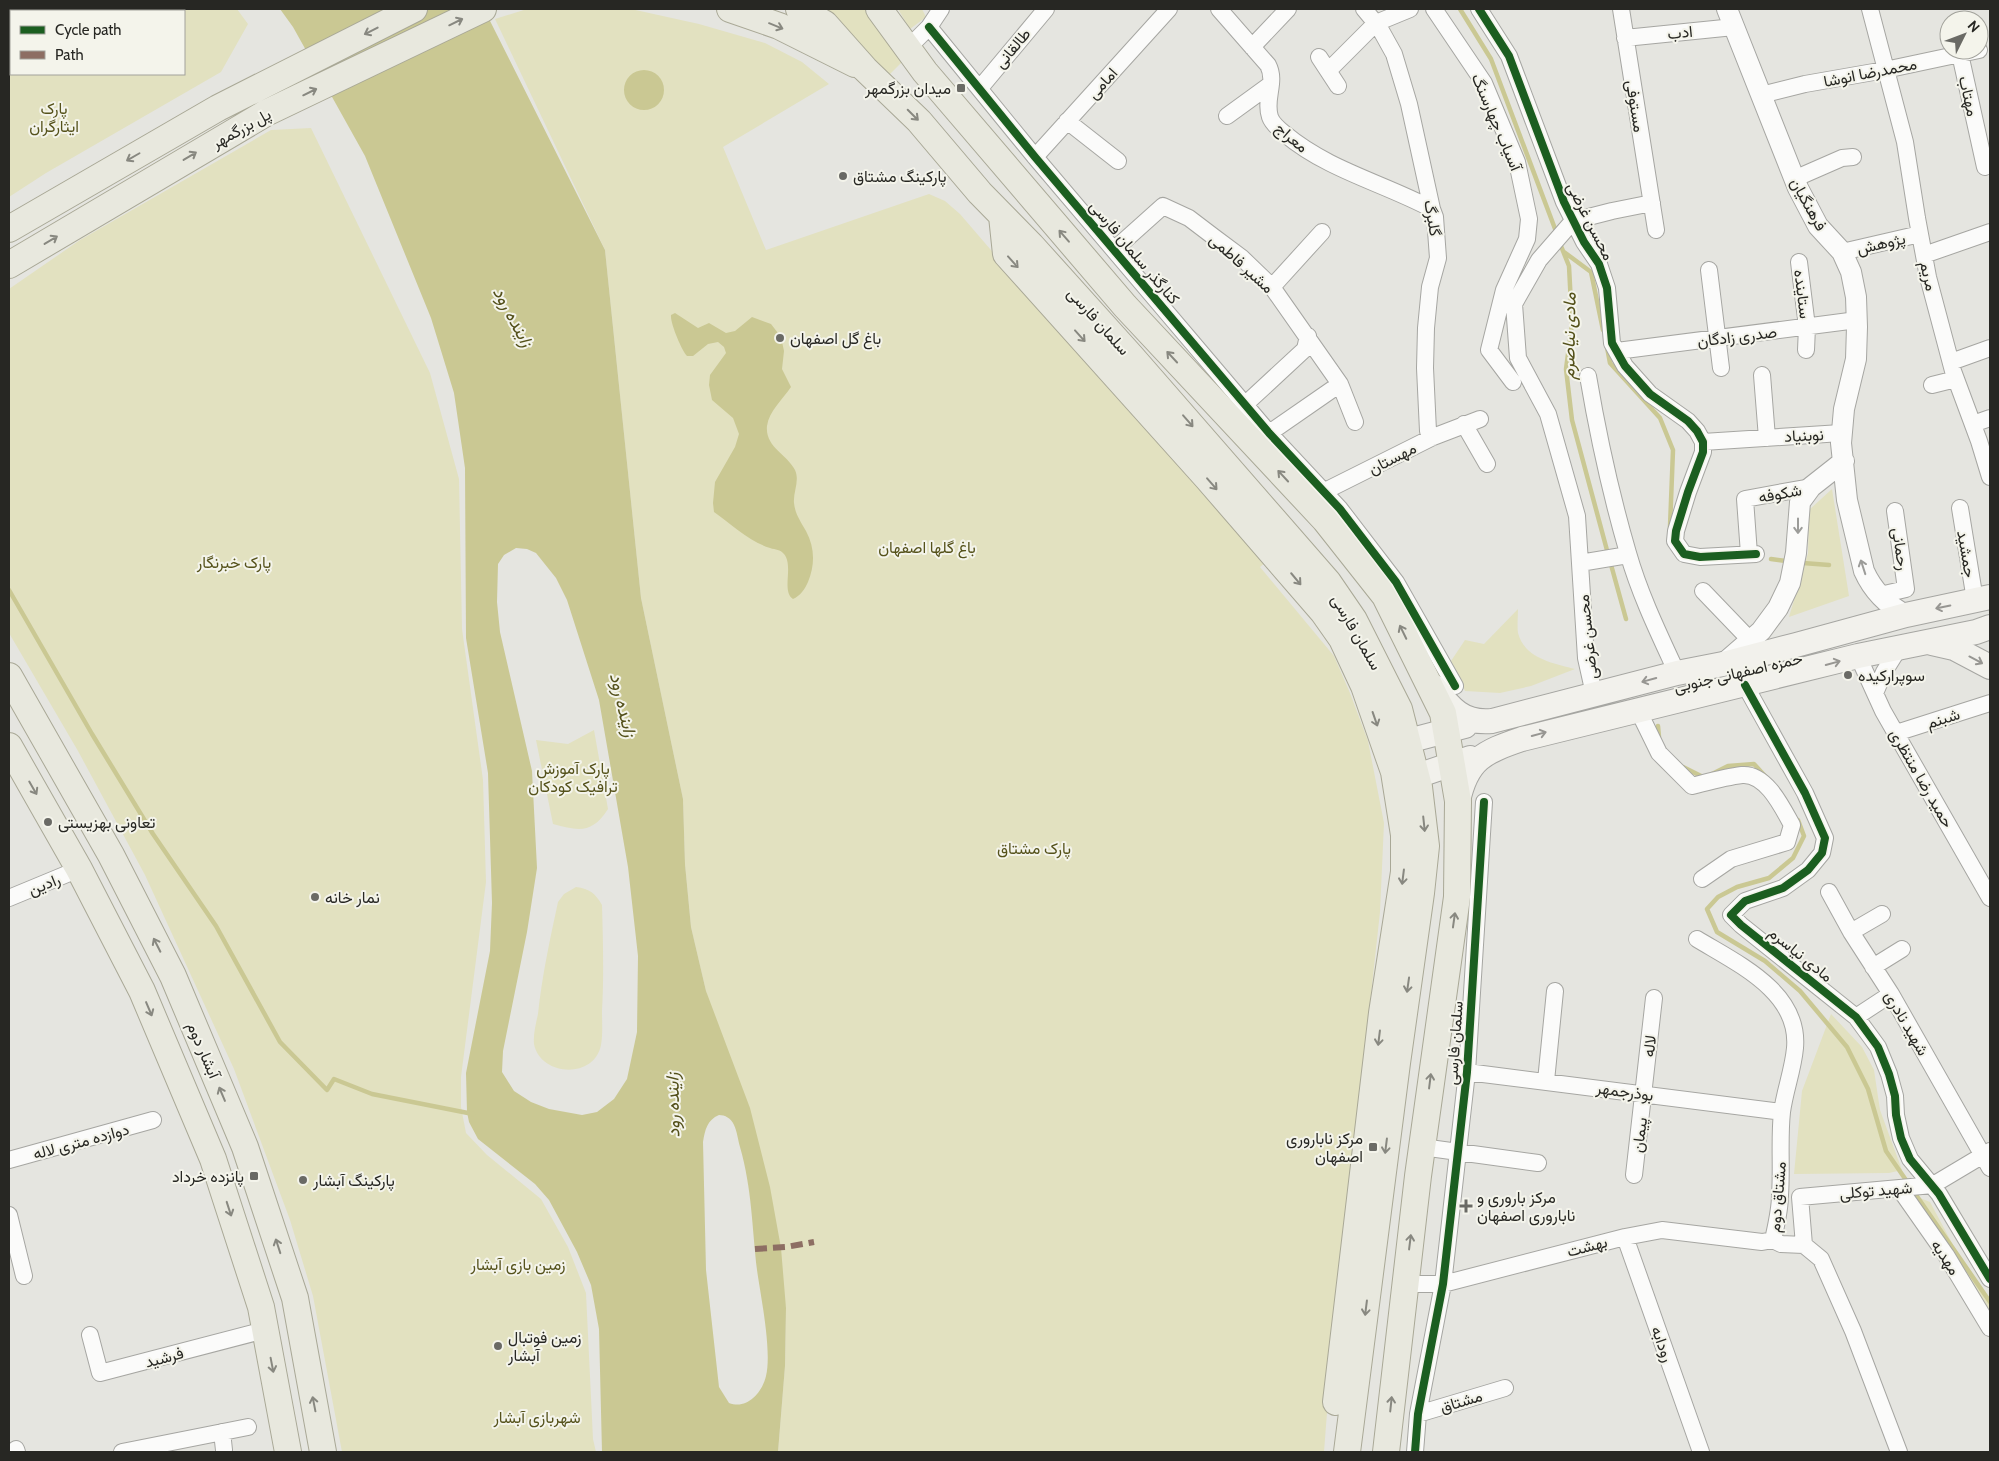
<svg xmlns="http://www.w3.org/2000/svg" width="1999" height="1461" font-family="Cabin,Vazirmatn,sans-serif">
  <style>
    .green { fill: #e2e1c0; fill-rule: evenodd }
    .water { fill: #cac893; fill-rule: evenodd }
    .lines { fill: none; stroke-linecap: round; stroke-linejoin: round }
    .stream { stroke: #cac893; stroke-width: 4.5 }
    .minor-casing { stroke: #a6a6a2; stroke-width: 18 }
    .tertiary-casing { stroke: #a6a6a2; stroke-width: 22 }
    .secondary-casing { stroke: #a6a6a2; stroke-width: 26 }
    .primary-casing { stroke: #a9a896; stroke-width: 28 }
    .minor { stroke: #fbfbfa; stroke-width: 16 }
    .tertiary { stroke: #fbfbfa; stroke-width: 20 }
    .secondary { stroke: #f2f1ec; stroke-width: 24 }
    .primary { stroke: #e8e8de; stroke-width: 26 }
    .quiet { stroke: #8d6e63; stroke-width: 6; stroke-dasharray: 12 6; stroke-linecap: butt }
    .cycleway-casing { stroke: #f4f4eb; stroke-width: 11 }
    .cycleway { stroke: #1b5e20; stroke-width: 8 }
    .oneway { stroke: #888880 }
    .oneway2 { stroke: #9c9c99 }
    .oneway3 { stroke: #979692 }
    .poi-dot { fill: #6a6a65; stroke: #f4f4eb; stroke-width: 2 }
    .labels { text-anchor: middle; stroke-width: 4; stroke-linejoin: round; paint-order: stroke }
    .street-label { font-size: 16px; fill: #272723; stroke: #f4f4eb }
    .poi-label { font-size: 16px; fill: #272723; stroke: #f4f4eb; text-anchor: start }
    .park-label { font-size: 16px; fill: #55521b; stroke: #f4f4eb }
    .water-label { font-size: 18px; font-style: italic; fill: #53501a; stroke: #f4f4eb }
  </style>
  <rect width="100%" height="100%" fill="#e5e5e0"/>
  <path class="green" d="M9,9h228l11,15 -27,48 -175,101 -37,24zM11,11h173v63h-173z
    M527,9h104l68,15 66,19 37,19 27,22 -106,63 43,103 163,-56 16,7 15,13 61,71 245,277 -6,5 74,89 16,37 18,48 16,82 -4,89 -49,448 -7,92h-546l7,-86 1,-58 -80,-317 -15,-64 -6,-63 -2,-65 -42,-201 -36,-348 -110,-231z
    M826,9h42l36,51 -15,15z
    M898,9h24l4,8 -16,12z
    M311,128l119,245 29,106 3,150 21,151 3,102 -25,195v30l5,26 21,22 54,44 27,48 18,46 7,146 3,13h-254l-29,-156 -23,-76 -56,-151 -89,-194 -67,-124 -69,-118v-344l71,-49 191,-110z
    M1832,489l17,107 -60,21 19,-64 1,-43z
    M1518,609c0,7 -1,17 0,24 7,26 36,30 57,36l-44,17 -31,7 -35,-2 -14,-30 14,-21 19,4z
    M594,730l14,79c-16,25 -29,22 -55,15l-17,-84 32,4z
    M576,887c14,2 19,6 26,18 1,35 2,71 0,106 0,11 1,23 -1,34 -7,35 -61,31 -67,-1 -1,-9 2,-21 4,-30 4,-38 12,-75 20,-112l6,-8z
    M1831,1014l31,33 12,23 6,40 22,60 -13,3 -95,1 8,-83z
    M1915,1196l15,6 22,41 38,61v8z"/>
  <path class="water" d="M280,9h204l121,241 36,348 42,201 2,65 6,63 15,64 44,117 20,79 11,61 5,60 -1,58 -7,86h-176l-3,-123 -8,-44 -14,-33 -28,-52 -14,-16 -57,-45 -9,-17 -2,-10 -1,-39 24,-122 2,-48 -4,-130 -22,-135 -1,-170 -11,-75 -23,-75 -66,-162 -72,-129zM516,548l11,1 9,4 20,25 11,22 32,100 29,167 10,89 -1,76 -10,47 -13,20 -17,13 -15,3 -33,-6 -18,-7 -17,-11 -12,-19 1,-21 24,-119 10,-64 -5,-97 -32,-139 -3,-30 1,-38 6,-9zM719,1115c6,0 12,3 15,10 3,6 4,15 6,22 12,42 12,80 17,123 4,28 15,81 9,106 -4,17 -19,34 -37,27l-10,-16 -13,-117 -3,-128c2,-12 4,-22 16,-27z
    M624 90a20 20 0 1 1 40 0a20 20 0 1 1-40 0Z
    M675,313l23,15 11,-5 17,10 9,-2 17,-14 19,7 10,13 3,14 -2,18 9,18c-8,12 -22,24 -24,39 -2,21 20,28 28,44 5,11 -2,22 -1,33 1,11 7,19 12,28 9,17 9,34 2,51 -3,7 -8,14 -15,17 -12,-8 1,-33 -9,-45 -4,-5 -8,-4 -14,-6 -20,-6 -39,-24 -56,-36l-1,-9 2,-21 20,-35 4,-13 -6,-16 -21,-18 -3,-15 1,-10 16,-22 -2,-6 -6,-5 -10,2 -15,12h-6c-5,-5 -17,-33 -16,-41z"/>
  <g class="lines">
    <path class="stream" d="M1460,9l31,50 66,175
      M1559,241l10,25 3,58 -6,45 6,51 36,134
      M1564,252l27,20 12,58
      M1607,347l3,16 50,55 13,32 -3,77
      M1771,559l15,2
      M1610,561l16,58
      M1803,563l26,2
      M9,590l83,144 61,100 63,92 64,116 47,48 7,-11 38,15 101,20
      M1658,726l1,11
      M1683,767l20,10
      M1712,774l16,-8 26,-2 11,12
      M1798,820l6,16 -11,22 -24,20 -32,9 -19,10 -11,12 10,23 48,29 35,30 47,56 21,42 18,62 22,32
      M1914,1192l76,110"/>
    <g class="minor-casing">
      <path id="minor" d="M1219,9l49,56c9,17 -4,34 2,52 2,6 10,13 15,17 43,36 98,49 147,75
        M1364,9l15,18 15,27 15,50 23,105 3,8 3,41 -8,29 -4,41 -1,40 3,63 5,6
        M1434,9l50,74 33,79 12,57 -2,20 -23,51 -15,60 24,32
        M1479,9l30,47 55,146 20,40 15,22 8,24 5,55 13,23 25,28 38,27 9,10 6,11v10l-15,40 -12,39 -1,10 9,13 16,3 56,-3
        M1621,9l35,221
        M1870,9l35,133 12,76 11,59 25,94 26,70 11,36
        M929,27l106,130 234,276 71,76 56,73 59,104
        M1625,38l109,-11
        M1252,47l36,-38
        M908,48l21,-21 12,-18
        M1960,54l25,113
        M1319,57l19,29
        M1328,71l48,-48 34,-14
        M980,88l66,-79
        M1761,95l44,-11 80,-14 94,-20
        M1227,116l44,-32
        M1067,121l51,40
        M1035,157l134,-148
        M1794,179l48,-21 11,-1
        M1115,249l48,-43 26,12 25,19 28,21 30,29 68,97 15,38
        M1842,252l78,-18
        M1924,255l66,-23
        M1799,262l8,65 -1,23
        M1709,270l12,98
        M1272,287l50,-55
        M1617,351l240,-31
        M1951,362l39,-14
        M1762,375l5,63
        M1588,376c10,59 23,119 40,177 12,42 31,81 49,120
        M1932,385l24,-6
        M1238,411l67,-62 3,-13
        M1464,424l23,40
        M1973,424l17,-6
        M1262,438l78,-54
        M1703,442l138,-9
        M1315,496l118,-59 47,-18
        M1960,508l15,92
        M1749,554l-4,-55 66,-12
        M1580,563l48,-8
        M1703,591l48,50
        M1880,595l26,-6 -11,-78
        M1858,656l25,55 107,187
        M1745,685l60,108 20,45 -3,15 -14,17 -25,18 -38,13 -14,14 10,10 115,92 22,30 11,27 6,22 1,19 5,23 9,21 29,35 51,85
        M1875,693l9,-21 15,-24
        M1594,694l-8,-36 -9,-142 -29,-102 -30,-56 -4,-54 25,-44 34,-39 39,-10 40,-8
        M1638,710l21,43 33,33c16,-4 33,-9 50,-11 24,-2 40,32 50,50l-5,17 -56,17 -29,20
        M1896,733l94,-30
        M1829,892l22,40 40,62 99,174
        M9,898l70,-29
        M1851,932l31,-18
        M1697,939c41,25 103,53 98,109 -2,22 -10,42 -13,64 -3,27 0,56 -2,83 0,15 -4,31 -7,45l8,4 23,1 17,14 32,72 46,121
        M1873,967l29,-18
        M1856,1017l35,-23
        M1467,1072l315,40
        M1546,1081l9,-90
        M1422,1147l116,16
        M9,1160l144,-40
        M1634,1175l20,-177
        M1899,1188l47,67 44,73
        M9,1215l15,61
        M1625,1237l76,215
        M1804,1245l-4,-48 133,-12 57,-34
        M1404,1284h39l182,-47 37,-7 100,12 11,-2
        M90,1335l10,38 165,-43
        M1418,1414l87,-26
        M222,1432l2,18
        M16,1449l1,3
        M122,1452l126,-25
        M1415,1452l3,-38 25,-130 24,-212 17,-270"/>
    </g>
    <g class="tertiary-casing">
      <path id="tertiary" d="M1727,9l71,179 20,38 24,26 9,20 5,25 1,30 -1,32 -12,50 -3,34 6,57 17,71c9,20 23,34 42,44
        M1723,664l38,-33 17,-23 12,-25 6,-30 4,-51 11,-15 33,-26"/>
    </g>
    <g class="secondary-casing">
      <path id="secondary" d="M1932,643l22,5 36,19
        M1434,687c16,21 29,37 58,34l185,-48 46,-9 73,-19 110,-30 84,-18
        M1408,741l57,-15
        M1417,776l53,-18
        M1458,801c9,-42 26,-49 64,-62l336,-83 118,-24 14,-5"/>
    </g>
    <g class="primary-casing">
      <path id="primary" d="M730,9l49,17 76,38
        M799,9l26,15 40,45 54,52 61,72 51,52 100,111 197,226 26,38 45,89 20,78 7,59 -5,47 -24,170 -50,389
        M879,9l46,63 200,234 200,214 60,76 58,117 15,88 -1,96 -39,279 -32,276
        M1002,216l4,38 201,224 116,134 19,27 22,47 30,86 10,63v37l-22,141 -46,389
        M9,229l209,-121 196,-99
        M9,265l257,-152 217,-104
        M9,676l102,179 62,121 72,171 50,151 28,154
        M9,746l70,123 63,122 71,168 48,148 27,145"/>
    </g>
    <use href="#minor" class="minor"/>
    <use href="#tertiary" class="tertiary"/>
    <use href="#secondary" class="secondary"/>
    <use href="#primary" class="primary"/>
    <path class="quiet" d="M755,1249l31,-2 28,-5"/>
    <g class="cycleway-casing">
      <path id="cycleway" d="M1479,9l30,47 55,146 20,40 15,22 8,24 5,55 13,23 25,28 38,27 9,10 6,11v10l-15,40 -12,39 -1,10 9,13 16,3 56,-3
        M929,27l106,130 234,276 71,76 56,73 59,104
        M1745,685l60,108 20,45 -3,15 -14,17 -25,18 -38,13 -14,14 10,10 115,92 22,30 11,27 6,22 1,19 5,23 9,21 29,35 51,85
        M1415,1452l3,-38 25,-130 24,-212 17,-270"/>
    </g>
    <use href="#cycleway" class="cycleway"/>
  </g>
  <defs><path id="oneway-shaft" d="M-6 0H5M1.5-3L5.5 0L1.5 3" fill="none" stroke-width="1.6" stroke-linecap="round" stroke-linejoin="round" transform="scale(1.25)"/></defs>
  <g class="oneway">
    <use href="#oneway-shaft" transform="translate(456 22) rotate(-26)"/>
    <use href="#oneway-shaft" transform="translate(776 26) rotate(22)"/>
    <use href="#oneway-shaft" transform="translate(371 31) rotate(153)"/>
    <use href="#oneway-shaft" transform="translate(310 92) rotate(-26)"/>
    <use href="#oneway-shaft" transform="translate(913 115) rotate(45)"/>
    <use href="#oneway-shaft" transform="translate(190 156) rotate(-31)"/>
    <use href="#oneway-shaft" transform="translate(133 157) rotate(150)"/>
    <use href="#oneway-shaft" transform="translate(1064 236) rotate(-131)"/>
    <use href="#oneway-shaft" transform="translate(51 240) rotate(-31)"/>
    <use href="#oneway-shaft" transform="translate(1013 262) rotate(48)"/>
    <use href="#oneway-shaft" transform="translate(1080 336) rotate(48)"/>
    <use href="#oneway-shaft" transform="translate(1172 357) rotate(-133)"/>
    <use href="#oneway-shaft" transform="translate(1188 421) rotate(49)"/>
    <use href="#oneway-shaft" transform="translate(1283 476) rotate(-133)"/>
    <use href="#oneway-shaft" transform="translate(1212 484) rotate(49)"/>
    <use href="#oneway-shaft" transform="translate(1296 579) rotate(50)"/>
    <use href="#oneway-shaft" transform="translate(1403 632) rotate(-116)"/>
    <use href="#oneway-shaft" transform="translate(1375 719) rotate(71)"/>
    <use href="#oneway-shaft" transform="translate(33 788) rotate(60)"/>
    <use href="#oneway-shaft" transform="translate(1424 824) rotate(84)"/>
    <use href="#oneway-shaft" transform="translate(1403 877) rotate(97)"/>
    <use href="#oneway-shaft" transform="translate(1454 920) rotate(-82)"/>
    <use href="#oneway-shaft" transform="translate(157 945) rotate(-117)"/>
    <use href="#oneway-shaft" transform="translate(1408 985) rotate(98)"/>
    <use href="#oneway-shaft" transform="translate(149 1009) rotate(67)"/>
    <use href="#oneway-shaft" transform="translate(1379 1038) rotate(97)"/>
    <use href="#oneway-shaft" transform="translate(1430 1081) rotate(-83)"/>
    <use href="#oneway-shaft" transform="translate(222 1094) rotate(-113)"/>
    <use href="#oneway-shaft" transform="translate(1386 1146) rotate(97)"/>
    <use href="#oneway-shaft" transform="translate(229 1209) rotate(72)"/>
    <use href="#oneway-shaft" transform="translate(1410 1242) rotate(-83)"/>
    <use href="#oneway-shaft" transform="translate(278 1246) rotate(-108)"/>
    <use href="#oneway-shaft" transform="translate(1366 1308) rotate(97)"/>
    <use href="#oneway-shaft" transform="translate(272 1365) rotate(79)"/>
    <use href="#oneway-shaft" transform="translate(314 1404) rotate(-101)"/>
    <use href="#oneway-shaft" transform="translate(1391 1404) rotate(-84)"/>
  </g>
  <g class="oneway2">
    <use href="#oneway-shaft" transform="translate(1798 526) rotate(90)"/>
    <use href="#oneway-shaft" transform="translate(1863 567) rotate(-108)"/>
  </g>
  <g class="oneway3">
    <use href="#oneway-shaft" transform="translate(1943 607) rotate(168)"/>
    <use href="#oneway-shaft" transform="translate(1976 660) rotate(28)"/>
    <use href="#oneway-shaft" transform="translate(1833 663) rotate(-15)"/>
    <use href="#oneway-shaft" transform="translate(1649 680) rotate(165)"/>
    <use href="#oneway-shaft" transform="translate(1539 734) rotate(-15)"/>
  </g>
  <g class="poi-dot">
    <rect x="956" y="83" width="10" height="10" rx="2.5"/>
    <circle cx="843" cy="176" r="5"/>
    <circle cx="780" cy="338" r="5"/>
    <circle cx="1848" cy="675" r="5"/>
    <circle cx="48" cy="822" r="5"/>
    <circle cx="315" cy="897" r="5"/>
    <rect x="1368" y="1142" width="10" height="10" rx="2.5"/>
    <rect x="249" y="1171" width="10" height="10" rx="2.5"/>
    <circle cx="303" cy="1180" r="5"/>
    <path d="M1463.5 1198.5h5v5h5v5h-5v5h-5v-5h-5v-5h5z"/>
    <circle cx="498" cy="1346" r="5"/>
  </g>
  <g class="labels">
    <g class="street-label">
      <text transform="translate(1680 32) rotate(-6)" y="6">ادب</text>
      <text transform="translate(1012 48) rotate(-50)" y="6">طالقانی</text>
      <text transform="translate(1870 72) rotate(-11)" y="6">محمدرضا انوشا</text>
      <text transform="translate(1102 83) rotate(-48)" y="6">امامی</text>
      <text transform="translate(1969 96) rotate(77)" y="6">مهتاب</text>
      <text transform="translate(1636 106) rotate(81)" y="6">مستوفی</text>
      <text transform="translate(1497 122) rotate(67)" y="6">آسیاب چهارسنگ</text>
      <text transform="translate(241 128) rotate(-29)" y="6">پل بزرگمهر</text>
      <text transform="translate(1292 137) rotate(40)" y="6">معراج</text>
      <text transform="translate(1809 204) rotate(61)" y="6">فرهنگیان</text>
      <text transform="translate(1433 218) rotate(80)" y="6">گلبرگ</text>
      <text transform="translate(1591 221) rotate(63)" y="6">محسن غرضی</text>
      <text transform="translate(1881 243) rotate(-13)" y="6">پژوهش</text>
      <text transform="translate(1135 252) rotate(50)" y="6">کنارگذر سلمان فارسی</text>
      <text transform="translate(1242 263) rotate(42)" y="6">مشیر فاطمی</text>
      <text transform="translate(1929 276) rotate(77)" y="6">مریم</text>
      <text transform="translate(1803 294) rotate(83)" y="6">ستاینده</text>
      <text transform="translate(1099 321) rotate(48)" y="6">سلمان فارسی</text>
      <text transform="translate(1737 336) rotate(-7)" y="6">صدری زادگان</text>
      <text transform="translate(1804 435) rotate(-3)" y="6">نوبنیاد</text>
      <text transform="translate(1392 458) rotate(-27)" y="6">مهستان</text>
      <text transform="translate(1780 493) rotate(-10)" y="6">شکوفه</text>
      <text transform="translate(1901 549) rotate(82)" y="6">رحمانی</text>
      <text transform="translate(1967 554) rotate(80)" y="6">جمشید</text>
      <text transform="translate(1357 632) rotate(60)" y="6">سلمان فارسی</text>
      <text transform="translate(1587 637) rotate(-96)" y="6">محسن غرضی</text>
      <text transform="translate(1738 672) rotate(-13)" y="6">حمزه اصفهانی جنوبی</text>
      <text transform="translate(1943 718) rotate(-18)" y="6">شبنم</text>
      <text transform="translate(1922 778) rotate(60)" y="6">حمید رضا منتظری</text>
      <text transform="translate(44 884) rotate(-22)" y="6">رادین</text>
      <text transform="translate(1801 954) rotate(39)" y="6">مادی نیاسرم</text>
      <text transform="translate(1907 1023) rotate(60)" y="6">شهید نادری</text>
      <text transform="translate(1454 1043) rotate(-86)" y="6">سلمان فارسی</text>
      <text transform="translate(1649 1046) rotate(-84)" y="6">لاله</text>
      <text transform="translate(204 1050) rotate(67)" y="6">آبشار دوم</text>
      <text transform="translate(1625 1091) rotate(8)" y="6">بوذرجمهر</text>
      <text transform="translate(1639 1135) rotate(-83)" y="6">پیمان</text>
      <text transform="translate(81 1141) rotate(-15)" y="6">دوازده متری لاله</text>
      <text transform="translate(1876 1190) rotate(-5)" y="6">شهید توکلی</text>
      <text transform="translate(1777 1197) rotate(-85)" y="6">مشتاق دوم</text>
      <text transform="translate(1587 1246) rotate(-15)" y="6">بهشت</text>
      <text transform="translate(1946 1257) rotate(57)" y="6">مهدیه</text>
      <text transform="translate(1663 1344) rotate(70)" y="6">رودابه</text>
      <text transform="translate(164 1357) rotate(-15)" y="6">فرشید</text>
      <text transform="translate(1461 1401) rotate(-17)" y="6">مشتاق</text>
    </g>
    <g class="poi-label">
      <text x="951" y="94" text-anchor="end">میدان بزرگمهر</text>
      <text x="853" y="182">پارکینگ مشتاق</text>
      <text x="790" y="344">باغ گل اصفهان</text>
      <text x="1858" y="681">سوپرارکیده</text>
      <text x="58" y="828">تعاونی بهزیستی</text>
      <text x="325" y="903">نمار خانه</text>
      <text x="1363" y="1144" text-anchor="end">مرکز ناباروری<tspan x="1363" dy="18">اصفهان</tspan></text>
      <text x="244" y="1182" text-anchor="end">پانزده خرداد</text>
      <text x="313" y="1186">پارکینگ آبشار</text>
      <text x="1477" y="1203">مرکز باروری و<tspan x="1477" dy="18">ناباروری اصفهان</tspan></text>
      <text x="508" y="1343">زمین فوتبال<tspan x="508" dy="18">آبشار</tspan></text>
    </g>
    <g class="park-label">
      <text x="54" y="114">پارک<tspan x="54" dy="18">ایثارگران</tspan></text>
      <text x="927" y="553">باغ گلها اصفهان</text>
      <text x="234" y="568">پارک خبرنگار</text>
      <text x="573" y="774">پارک آموزش<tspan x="573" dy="18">ترافیک کودکان</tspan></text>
      <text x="1034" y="854">پارک مشتاق</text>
      <text x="518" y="1270">زمین بازی آبشار</text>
      <text x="537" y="1423">شهربازی آبشار</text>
    </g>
    <g class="water-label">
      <text transform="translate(513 317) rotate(62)" y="6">زاینده رود</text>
      <text transform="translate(1569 336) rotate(-89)" y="6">مادی نیاصرم</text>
      <text transform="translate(623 705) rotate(77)" y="6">زاینده رود</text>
      <text transform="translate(673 1105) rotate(-91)" y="6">زاینده رود</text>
    </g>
  </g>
  <rect width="1999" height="1461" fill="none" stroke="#272723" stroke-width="20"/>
  <rect x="10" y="10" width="175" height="65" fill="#f4f4eb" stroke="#a2a29b"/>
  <rect x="20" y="26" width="25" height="8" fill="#1b5e20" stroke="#a2a29b"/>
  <text x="55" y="35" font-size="15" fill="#272723">Cycle path</text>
  <rect x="20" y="51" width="25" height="8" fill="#8d6e63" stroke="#a2a29b"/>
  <text x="55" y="60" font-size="15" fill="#272723">Path</text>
  <g transform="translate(1964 35) rotate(48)"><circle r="24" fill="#f4f4eb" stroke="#a2a29b"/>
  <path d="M0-4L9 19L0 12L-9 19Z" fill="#6a6a65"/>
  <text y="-8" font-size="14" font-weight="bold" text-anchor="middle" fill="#272723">N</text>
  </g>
</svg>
